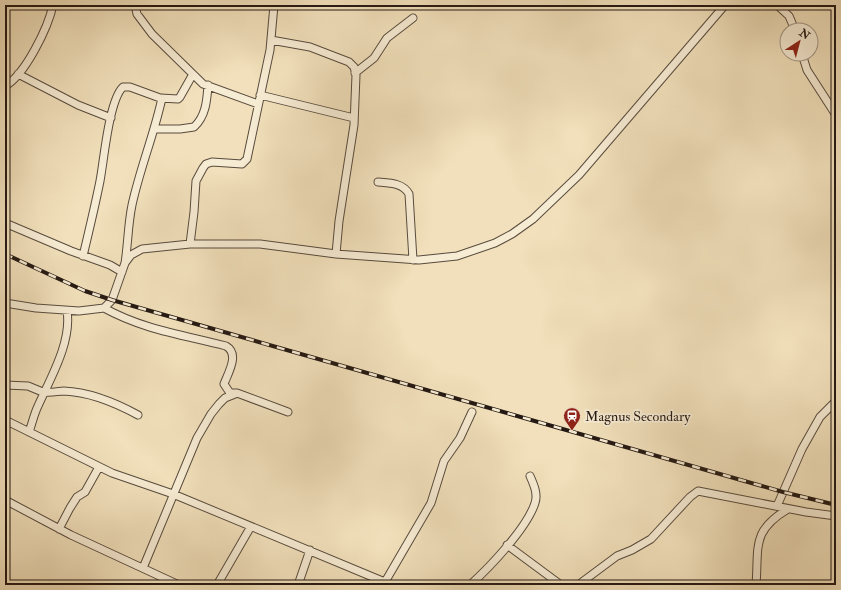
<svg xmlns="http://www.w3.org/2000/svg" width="841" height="590" font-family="'IM FELL Double Pica',serif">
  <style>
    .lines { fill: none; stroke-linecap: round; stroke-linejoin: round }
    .minor-casing { stroke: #584b3d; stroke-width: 9 }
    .minor { stroke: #f6ebd3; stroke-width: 7 }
    .rail-casing { stroke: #251913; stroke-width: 4 }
    .rail { stroke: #f6ebd3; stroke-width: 2.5; stroke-dasharray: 8; stroke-linecap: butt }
    .labels { text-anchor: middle; stroke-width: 3.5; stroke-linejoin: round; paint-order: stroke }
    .poi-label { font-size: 14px; fill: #251913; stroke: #f6ebd3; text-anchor: start }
  </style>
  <rect width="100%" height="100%" fill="#f1e0bb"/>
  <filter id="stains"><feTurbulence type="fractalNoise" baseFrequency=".005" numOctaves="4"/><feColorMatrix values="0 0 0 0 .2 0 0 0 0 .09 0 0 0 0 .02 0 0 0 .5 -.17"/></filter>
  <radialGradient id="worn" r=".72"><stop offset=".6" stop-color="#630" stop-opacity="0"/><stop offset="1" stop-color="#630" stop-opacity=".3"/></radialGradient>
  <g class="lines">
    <g class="minor-casing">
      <path id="minor" d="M135,5l2,9 15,20 51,50 55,20
        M777,5l12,11 6,14
        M271,40l39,7 39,15 5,5 2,8 -2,50 -15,96 -3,33
        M802,54l5,16 29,45
        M355,73l19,-15 13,-20 26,-20
        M18,74l60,31 33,13
        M5,86c20,-11 43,-58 48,-81
        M260,95l94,23
        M155,129h25l14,-2c12,-11 13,-27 14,-42
        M378,182c12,1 25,1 31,12l4,66
        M5,223l66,28 39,14 12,7
        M190,244l4,-32 2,-31 7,-13 3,-4 6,-2 30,2 5,-5 23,-109 4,-45
        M83,256c6,-25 12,-50 17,-75 4,-21 9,-81 23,-94h7l30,11 18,1 2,-2 13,-23
        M125,263c3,-19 3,-39 7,-58 8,-37 22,-70 30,-107
        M5,303l31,5 43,3 25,-3 8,-8 13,-37 6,-8 11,-6 48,-5h70l76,10 83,6 38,-4 38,-13 17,-9 21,-15 46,-44 146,-170
        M104,308c40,22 80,27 122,38 14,8 2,27 -2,38l6,9h7l51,19
        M5,385l23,1 17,7
        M45,392c7,1 13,-1 19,-1 26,1 52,12 74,24
        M5,420l107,53 61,21 219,91
        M29,432c3,-8 5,-18 9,-26 12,-27 34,-64 29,-95
        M5,500l66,35 108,50
        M777,506l25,-57 18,-32 16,-16
        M59,529l11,-21 7,-11 8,-5 14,-25
        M507,545l54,40
        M143,568l54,-130 14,-24 8,-10 6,-6 10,-4
        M385,582l46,-79 13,-42 16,-23 12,-26
        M217,585l33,-57
        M298,585l12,-35
        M470,585c20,-18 57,-57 65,-82 3,-9 -1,-18 -5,-27
        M578,585l39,-29 15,-6 19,-11 39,-42 8,-6 108,21 30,4
        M756,585c3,-38 -5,-54 32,-76"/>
    </g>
    <use href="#minor" class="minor"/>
    <g class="rail-casing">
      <path id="rail" d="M5,254l80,37 27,9 671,192 53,13"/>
    </g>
    <use href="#rail" class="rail"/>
  </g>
  <defs>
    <g id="station-pin" transform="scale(0.9)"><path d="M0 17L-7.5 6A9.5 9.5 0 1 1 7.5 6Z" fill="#8f2418" stroke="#f6ebd3"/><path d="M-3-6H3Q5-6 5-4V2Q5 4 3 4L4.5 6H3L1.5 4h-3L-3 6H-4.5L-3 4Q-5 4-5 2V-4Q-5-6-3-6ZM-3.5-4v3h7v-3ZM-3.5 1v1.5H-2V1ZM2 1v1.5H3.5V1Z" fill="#fff"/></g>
  </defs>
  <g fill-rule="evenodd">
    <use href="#station-pin" x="572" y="416"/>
  </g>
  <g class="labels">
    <g class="poi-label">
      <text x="585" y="421">Magnus Secondary</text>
    </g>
  </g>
  <rect width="841" height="590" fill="none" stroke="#f1e0bb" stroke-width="20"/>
  <rect x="6" y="6" width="829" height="578" fill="none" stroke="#251913" stroke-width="2"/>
  <rect x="10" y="10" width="821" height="570" fill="none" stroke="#251913"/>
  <g transform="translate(799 42) rotate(36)"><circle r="19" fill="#f6ebd3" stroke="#a29786"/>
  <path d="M0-3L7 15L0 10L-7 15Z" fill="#8f2418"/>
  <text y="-6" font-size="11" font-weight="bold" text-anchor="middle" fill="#251913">N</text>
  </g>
  <rect width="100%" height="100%" filter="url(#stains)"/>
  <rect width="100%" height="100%" fill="url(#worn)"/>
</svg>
